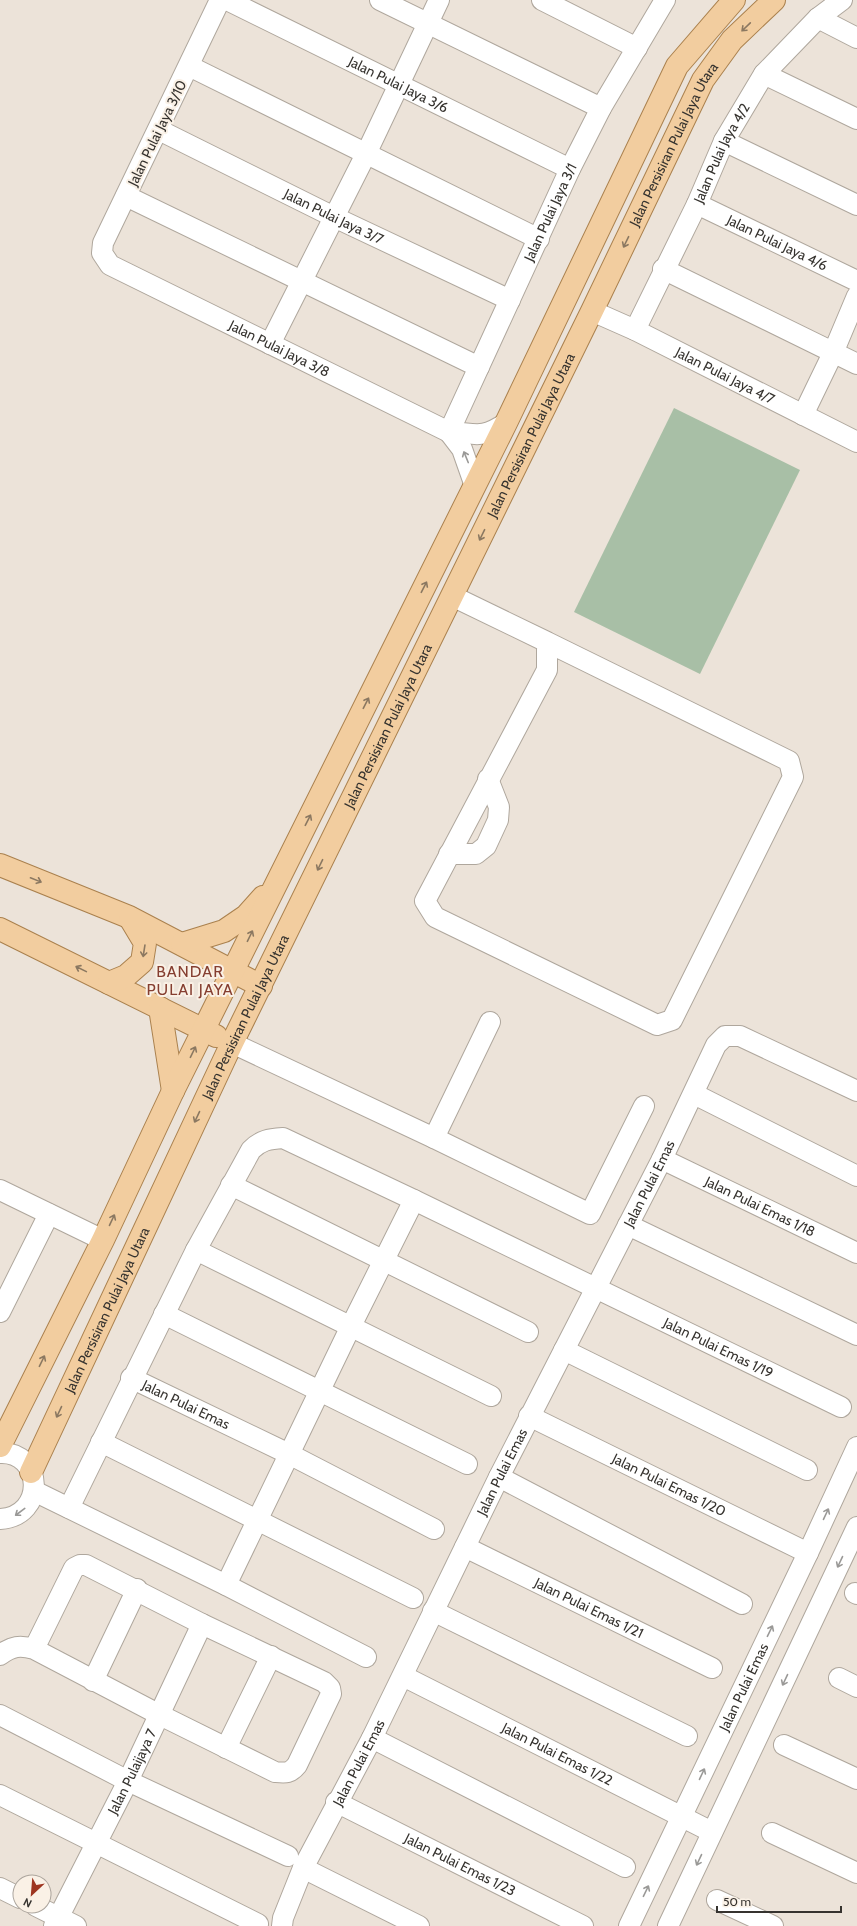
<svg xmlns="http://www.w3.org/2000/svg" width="857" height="1926" font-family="Cabin,sans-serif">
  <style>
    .pitch { fill: #a8bfa6 }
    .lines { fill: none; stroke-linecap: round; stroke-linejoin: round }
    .minor-casing { stroke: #afa79d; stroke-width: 22 }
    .major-casing { stroke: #aa814e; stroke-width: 24 }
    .minor { stroke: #fff; stroke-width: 20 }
    .major { stroke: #f2cd9f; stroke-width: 22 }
    .oneway { stroke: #8b7861 }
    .oneway2 { stroke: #9a9997 }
    .labels { text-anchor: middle; stroke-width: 4; stroke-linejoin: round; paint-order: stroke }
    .street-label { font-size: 14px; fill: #36332f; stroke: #faf1e6 }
    .quarter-label { font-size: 16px; letter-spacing: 1px; fill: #853e30; stroke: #faf1e6 }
  </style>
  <rect width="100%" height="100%" fill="#ece3d9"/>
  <path class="pitch" d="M674,408l126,62 -100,204 -126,-62z"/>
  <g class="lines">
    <g class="minor-casing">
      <g id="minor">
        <path id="s1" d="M220,0l-117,243 -1,10 8,12 339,167c28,1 31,8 57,-9"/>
        <path id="s2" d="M227,0l343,169"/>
        <path d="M380,0l221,108"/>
        <path d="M542,0l95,48"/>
        <path d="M818,18l39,20"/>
        <path d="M189,66l350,173"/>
        <path d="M764,74l93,45"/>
        <path id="s3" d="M159,130l175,87 176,83"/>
        <path d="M724,141l133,64"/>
        <path d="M126,196l353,171"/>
        <path id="s4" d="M697,204l160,77"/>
        <path d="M663,269l194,95"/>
        <path id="s5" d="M592,311l43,19 222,112"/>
        <path id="s6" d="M635,330l62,-126 27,-63 40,-67 54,-56 24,-18"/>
        <path d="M270,344l96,-190 73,-154"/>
        <path d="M803,415l30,-62 24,-57"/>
        <path id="s7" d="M449,432l121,-263 31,-61 64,-108"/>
        <path d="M449,432l13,17 13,37"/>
        <path d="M452,596l95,46v28l-122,231 10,16 222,108 15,-5 121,-243 -4,-16 -242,-119"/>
        <path d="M449,854h27l10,-8 12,-26 1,-13 -11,-28"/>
        <path d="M232,1043l202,95 156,76 54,-108"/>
        <path d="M694,1094l163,82"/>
        <path d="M434,1138l56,-116"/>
        <path id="s8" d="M662,1159l195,94"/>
        <path d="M231,1185l297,147"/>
        <path d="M0,1190l103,50"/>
        <path d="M628,1225l229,110"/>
        <path d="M196,1250l295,146"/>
        <path d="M0,1312l49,-98"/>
        <path d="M164,1314l303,150"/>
        <path d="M564,1350l243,120"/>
        <path id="s9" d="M131,1378l158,76 145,75"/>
        <path id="s10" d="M529,1416l279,137"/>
        <path d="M101,1442l312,156"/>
        <path d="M0,1453c43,-2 47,63 0,66"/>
        <path d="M499,1477l243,127"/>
        <path d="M34,1491l192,94 140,72"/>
        <path id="s11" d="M69,1508l127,-258 55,-100c10,-10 18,-11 32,-12l131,62 427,207"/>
        <path id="s12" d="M465,1547l247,121"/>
        <path d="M226,1585l125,-259 63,-126"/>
        <path d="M855,1593l2,1"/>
        <path d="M433,1611l254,125"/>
        <path d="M0,1655c12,-9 20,-10 34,-6l126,66 115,57c10,1 15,2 22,-7l34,-71 -1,-6 -6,-6 -122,-58 -116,-59h-6l-6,3 -40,81"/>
        <path id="s13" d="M403,1676l309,156"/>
        <path d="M839,1678l18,9"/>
        <path d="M93,1681l44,-92"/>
        <path d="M0,1715l128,66 160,75"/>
        <path d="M372,1738l253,129"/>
        <path d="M784,1745l73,34"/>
        <path d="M226,1748l45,-92"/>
        <path d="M0,1795l258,129"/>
        <path id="s14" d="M336,1802l247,124"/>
        <path d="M772,1833l85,40"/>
        <path d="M303,1868l116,58"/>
        <path d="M0,1888l20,10"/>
        <path d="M717,1900l56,26"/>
        <path d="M36,1906l40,20"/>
        <path id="s15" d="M54,1926l74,-145 74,-157"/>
        <path id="s16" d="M282,1926l1,-8 20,-50 69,-130 127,-261 163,-318 54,-114 9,-9h15l117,55"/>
        <path id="s17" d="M629,1926l179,-373 49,-106"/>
        <path d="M668,1926l189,-399"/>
      </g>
    </g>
    <g class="major-casing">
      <g id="major">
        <path d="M0,865l129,52 132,69"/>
        <path d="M0,929l216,107"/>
        <path d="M182,944l42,-13 22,-15 17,-19"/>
        <path d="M109,983l17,-7 16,-14 3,-19 -15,-25"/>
        <path d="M160,1008l13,83"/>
        <path d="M0,1446l103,-206 70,-149 333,-668 171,-357 57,-66"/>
        <path id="s18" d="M31,1472l201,-429 360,-732 111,-231 29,-40 42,-40"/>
      </g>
    </g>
    <use href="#minor" class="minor"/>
    <use href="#major" class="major"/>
  </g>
  <defs><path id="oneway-shaft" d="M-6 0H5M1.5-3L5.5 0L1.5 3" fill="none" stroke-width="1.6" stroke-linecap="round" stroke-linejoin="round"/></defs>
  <g class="oneway">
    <use href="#oneway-shaft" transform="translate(746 27) rotate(136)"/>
    <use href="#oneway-shaft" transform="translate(626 242) rotate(116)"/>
    <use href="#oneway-shaft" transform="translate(482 535) rotate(116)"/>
    <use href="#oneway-shaft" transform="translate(424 587) rotate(-63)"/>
    <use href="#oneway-shaft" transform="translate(366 703) rotate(-63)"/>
    <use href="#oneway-shaft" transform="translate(308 820) rotate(-63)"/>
    <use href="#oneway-shaft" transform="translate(320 865) rotate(116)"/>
    <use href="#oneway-shaft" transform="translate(36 880) rotate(22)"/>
    <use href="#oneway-shaft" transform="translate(250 936) rotate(-64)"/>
    <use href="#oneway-shaft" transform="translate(144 951) rotate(99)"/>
    <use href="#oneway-shaft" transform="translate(81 969) rotate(-154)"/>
    <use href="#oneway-shaft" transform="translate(193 1052) rotate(-64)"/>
    <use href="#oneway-shaft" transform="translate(197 1117) rotate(115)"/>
    <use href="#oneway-shaft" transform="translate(112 1220) rotate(-65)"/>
    <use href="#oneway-shaft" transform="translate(42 1361) rotate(-64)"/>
    <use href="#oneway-shaft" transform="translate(59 1412) rotate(115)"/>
  </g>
  <g class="oneway2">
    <use href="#oneway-shaft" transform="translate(466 457) rotate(-112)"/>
    <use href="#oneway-shaft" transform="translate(20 1512) rotate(143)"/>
    <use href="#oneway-shaft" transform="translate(826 1514) rotate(-65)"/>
    <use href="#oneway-shaft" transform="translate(840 1562) rotate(115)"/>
    <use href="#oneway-shaft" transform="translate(770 1631) rotate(-64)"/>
    <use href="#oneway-shaft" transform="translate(785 1680) rotate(115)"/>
    <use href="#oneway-shaft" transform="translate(702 1774) rotate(-65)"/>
    <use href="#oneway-shaft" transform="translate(699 1860) rotate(115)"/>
    <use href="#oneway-shaft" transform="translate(646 1891) rotate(-64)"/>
  </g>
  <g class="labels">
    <g class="street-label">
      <text dy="5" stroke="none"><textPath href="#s2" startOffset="191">Jalan Pulai Jaya 3/6</textPath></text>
      <text transform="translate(157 133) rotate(-64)" y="5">Jalan Pulai Jaya 3/10</text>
      <text dy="5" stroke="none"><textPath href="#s18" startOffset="1475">Jalan Persisiran Pulai Jaya Utara</textPath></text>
      <text dy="5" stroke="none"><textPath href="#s6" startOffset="197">Jalan Pulai Jaya 4/2</textPath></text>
      <text dy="5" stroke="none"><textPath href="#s7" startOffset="242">Jalan Pulai Jaya 3/1</textPath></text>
      <text dy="5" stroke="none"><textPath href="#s3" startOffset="195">Jalan Pulai Jaya 3/7</textPath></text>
      <text dy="5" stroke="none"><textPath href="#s4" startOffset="89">Jalan Pulai Jaya 4/6</textPath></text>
      <text dy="5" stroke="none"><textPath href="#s1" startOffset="483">Jalan Pulai Jaya 3/8</textPath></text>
      <text dy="5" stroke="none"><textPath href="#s5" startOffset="148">Jalan Pulai Jaya 4/7</textPath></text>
      <text dy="5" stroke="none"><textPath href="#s18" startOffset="1151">Jalan Persisiran Pulai Jaya Utara</textPath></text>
      <text dy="5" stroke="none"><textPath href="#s18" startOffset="827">Jalan Persisiran Pulai Jaya Utara</textPath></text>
      <text dy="5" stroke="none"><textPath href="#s18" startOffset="503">Jalan Persisiran Pulai Jaya Utara</textPath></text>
      <text dy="5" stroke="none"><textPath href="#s16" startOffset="829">Jalan Pulai Emas</textPath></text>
      <text dy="5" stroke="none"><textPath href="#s8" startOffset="109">Jalan Pulai Emas 1/18</textPath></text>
      <text dy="5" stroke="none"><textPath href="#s18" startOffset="179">Jalan Persisiran Pulai Jaya Utara</textPath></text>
      <text dy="5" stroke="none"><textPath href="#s11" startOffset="920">Jalan Pulai Emas 1/19</textPath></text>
      <text dy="5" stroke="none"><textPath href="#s9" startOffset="61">Jalan Pulai Emas</textPath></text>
      <text dy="5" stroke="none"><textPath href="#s16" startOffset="505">Jalan Pulai Emas</textPath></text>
      <text dy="5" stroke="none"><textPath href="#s10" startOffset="156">Jalan Pulai Emas 1/20</textPath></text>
      <text dy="5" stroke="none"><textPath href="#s12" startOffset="138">Jalan Pulai Emas 1/21</textPath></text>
      <text dy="5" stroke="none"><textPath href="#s17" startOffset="265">Jalan Pulai Emas</textPath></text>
      <text dy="5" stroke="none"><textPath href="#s13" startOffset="173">Jalan Pulai Emas 1/22</textPath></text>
      <text dy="5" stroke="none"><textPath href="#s16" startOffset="181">Jalan Pulai Emas</textPath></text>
      <text dy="5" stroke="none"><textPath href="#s15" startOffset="173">Jalan Pulaijaya 7</textPath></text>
      <text dy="5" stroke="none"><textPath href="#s14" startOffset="139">Jalan Pulai Emas 1/23</textPath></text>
    </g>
    <g class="quarter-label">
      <text x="190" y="977">BANDAR<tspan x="190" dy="18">PULAI JAYA</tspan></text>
    </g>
  </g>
  <g transform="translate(32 1894) rotate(206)"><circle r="19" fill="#faf1e6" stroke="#aca59d"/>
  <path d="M0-3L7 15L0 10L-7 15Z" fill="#9e3520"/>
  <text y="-6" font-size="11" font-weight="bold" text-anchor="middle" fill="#36332f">N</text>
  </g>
  <path d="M717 1906v6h124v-6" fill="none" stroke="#36332f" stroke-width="2"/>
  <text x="723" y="1906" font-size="12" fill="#36332f" stroke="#faf1e6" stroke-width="3" paint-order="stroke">50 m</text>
</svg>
